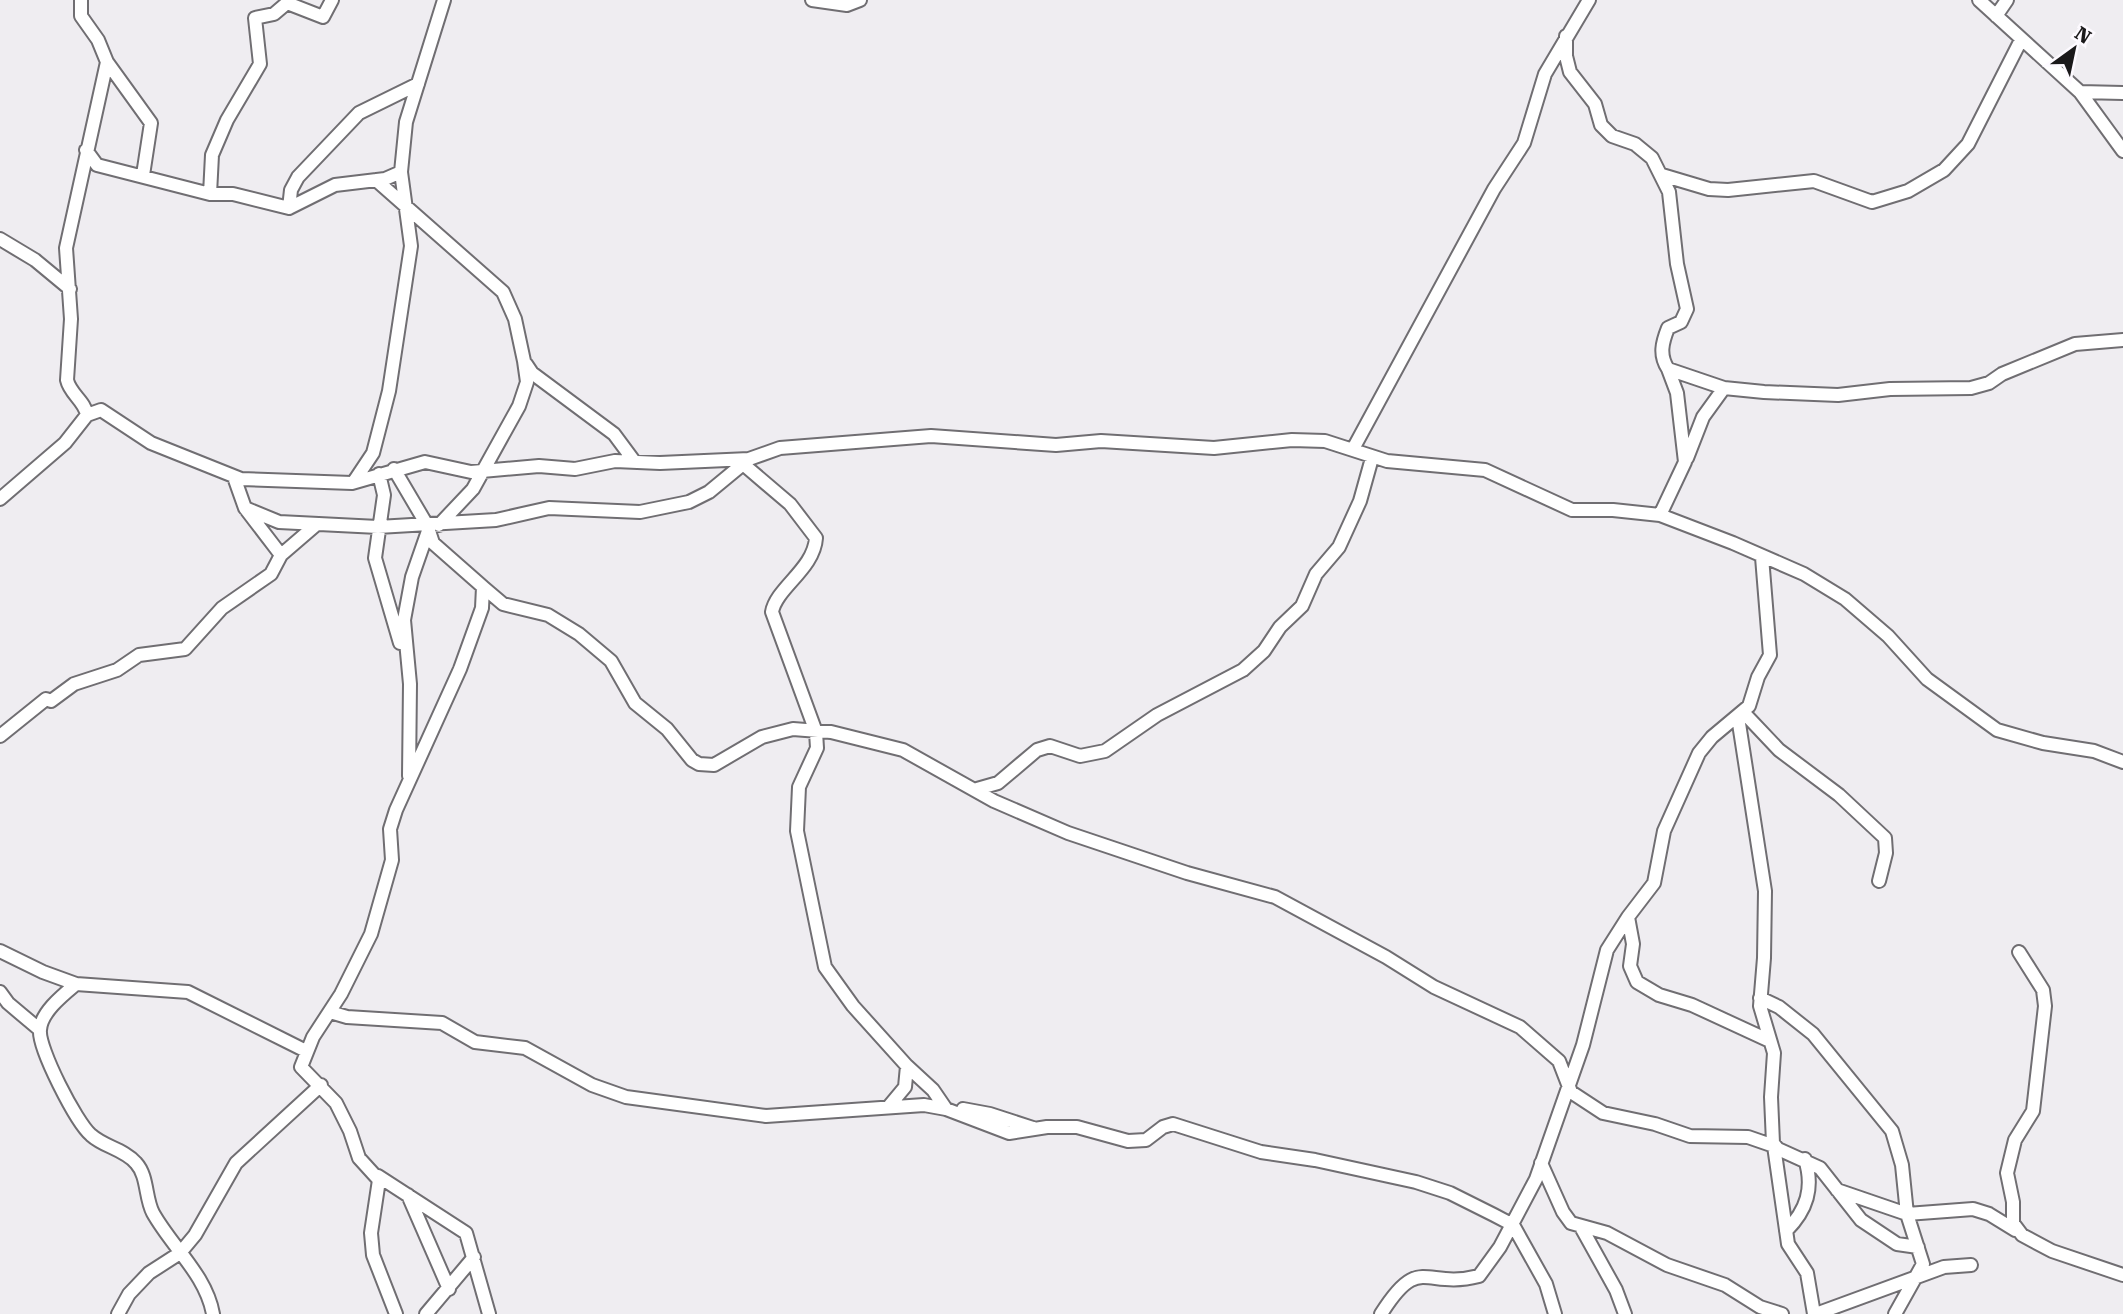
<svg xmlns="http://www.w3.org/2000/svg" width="2123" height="1314" font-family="'Roboto Serif',serif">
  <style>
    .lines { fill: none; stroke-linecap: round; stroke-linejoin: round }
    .minor-casing { stroke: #706e72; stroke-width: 16 }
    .minor { stroke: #fff; stroke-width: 12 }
  </style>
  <rect width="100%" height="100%" fill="#efedf1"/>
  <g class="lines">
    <g class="minor-casing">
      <path id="minor" d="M81,0v16l17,24 9,22 44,61 -8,52
        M812,0l35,5 13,-5
        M1979,0l101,92 43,59
        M1996,16l11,-16
        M1566,36v20l4,16 25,32 6,21 11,11 23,8 17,14 17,34 8,72 10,45 -6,13 -13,6c-6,15 -9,27 0,41l56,19 40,4 74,3 52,-6 81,-1 18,-5 13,-9 73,-30 48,-4
        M2080,92l43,1
        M86,150l11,15 113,29h23l56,14 46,-23 50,-6 16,-7
        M1662,175l47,14 19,1 86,-9 58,21 36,-11 36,-21 24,-26 53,-104
        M376,180l127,112 12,27 9,42 3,21 -8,24 -46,83 -34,36
        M210,194l2,-39 15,-35 33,-56 -5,-46 19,-4 13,-11 36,14 9,-17
        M289,208l2,-18 7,-13 61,-64 59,-29
        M0,239l35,21 35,29
        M526,364l6,9 82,61 20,27
        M87,415c-2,-14 -17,-21 -20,-35l4,-61 -5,-71 41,-186
        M1353,449l141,-260 30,-46 21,-69 44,-74
        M1687,458l16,-41 21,-29
        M743,464l47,40 26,34c-2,31 -40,50 -44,74l44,120 1,16 -18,39 -2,44 28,136 28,39 54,60 -2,21 -15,18
        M394,469l33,56 6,18 50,44 -1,21 -22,61 -64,141 -6,19 2,31 -21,74 -30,60 -28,43 -12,30 35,36 14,28 9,27 20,22 -8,53 2,22 23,59
        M379,474l5,21 -9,63 25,85
        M355,480l18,-27 16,-62 22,-145 -10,-74 5,-50 38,-122
        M0,499l65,-56 22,-28 14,-5 50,33 90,36 111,4 73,-21 46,10 68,-6 36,3 40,-8 45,2 89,-4 31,-11 151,-12 125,9 45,-4 113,7 78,-8 33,1 62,20 98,9 87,40h41l47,5 73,28 71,31 41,25 43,37 39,43 70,51 46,13 51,8 29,11
        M245,508l34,14 99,5 118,-7 53,-12 91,4 49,-10 20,-10 40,-33
        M1660,515l25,-53 -8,-69 -9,-24
        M281,555l36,-31
        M1762,557l8,98 -12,22 -9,29 -37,31 -13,16 -35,78 -10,52 -26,34 5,27 -3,22 7,16 22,13 33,10 78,36
        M483,587l20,17 45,11 31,19 32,27 24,42 32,26 25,31 7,4 15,1 48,-28 31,-8 38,3 72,18 91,51 74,32 119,40 88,24 111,60 48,30 86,40 39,34 12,31 32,21 52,11 35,12 58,1 26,9 14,98 19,29 7,41
        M1744,713l35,37 60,45 46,43 1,15 -7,28
        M1738,717l27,174 -1,67 -4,48 14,47 -3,44 2,46 5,6 42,19 41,52 36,24 21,3
        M0,736l46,-37 5,2 23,-17 43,-14 22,-15 46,-6 37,-41 49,-34 10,-19 -36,-47 -11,-31
        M409,776l1,-92 -6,-64 8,-43 16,-46
        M977,789l21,-6 39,-33 13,-4 30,10 25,-5 52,-36 86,-45 21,-19 16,-24 22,-21 14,-32 23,-27 21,-46 12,-43
        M0,951l43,21 33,12 112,8 118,59
        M2019,952l24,38 2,16 -12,105 -18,29 -8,33 6,29v21l9,12 30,16 71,24
        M76,984c-12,10 -35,28 -36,46 -2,18 36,92 51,105 13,12 33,14 45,28 12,13 9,35 17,50 19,34 53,62 60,101
        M0,992l8,11 32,27
        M1760,998l19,9 34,27 79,97 10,34 5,49 16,50 -28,50
        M330,1012l17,5 95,6 33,19 50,6 67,37 34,12 140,19 158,-11 22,4 63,24 38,-6h30l51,14 18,-1 17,-13 10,-3 88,28 54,8 101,22 34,11 44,22 19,10 33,59 9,30
        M907,1066l26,24 13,19
        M963,1109l27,5 43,14
        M1541,1163l22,49 8,11 36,10 60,32 58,20 35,22 22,7
        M378,1176l88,57 23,81
        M1837,1190l70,24 66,-5 16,5 26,16
        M408,1195l41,94
        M1581,1227l35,63 9,24
        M1786,1231c21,-21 28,-43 19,-72
        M118,1314l11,-20 20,-21 31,-20 15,-18 41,-72 85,-78
        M426,1314l48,-57
        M1381,1314c39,-62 43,-24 98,-38l21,-29 36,-68 47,-134 24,-95 21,-33
        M1816,1314l128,-47 27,-2"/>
    </g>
    <use href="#minor" class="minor"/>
  </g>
  <g transform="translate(2074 49) rotate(33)" stroke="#fdfaff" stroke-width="5" paint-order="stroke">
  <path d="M0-5L12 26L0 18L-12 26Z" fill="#1a191a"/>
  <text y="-10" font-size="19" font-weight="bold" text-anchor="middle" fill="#1a191a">N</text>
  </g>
</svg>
